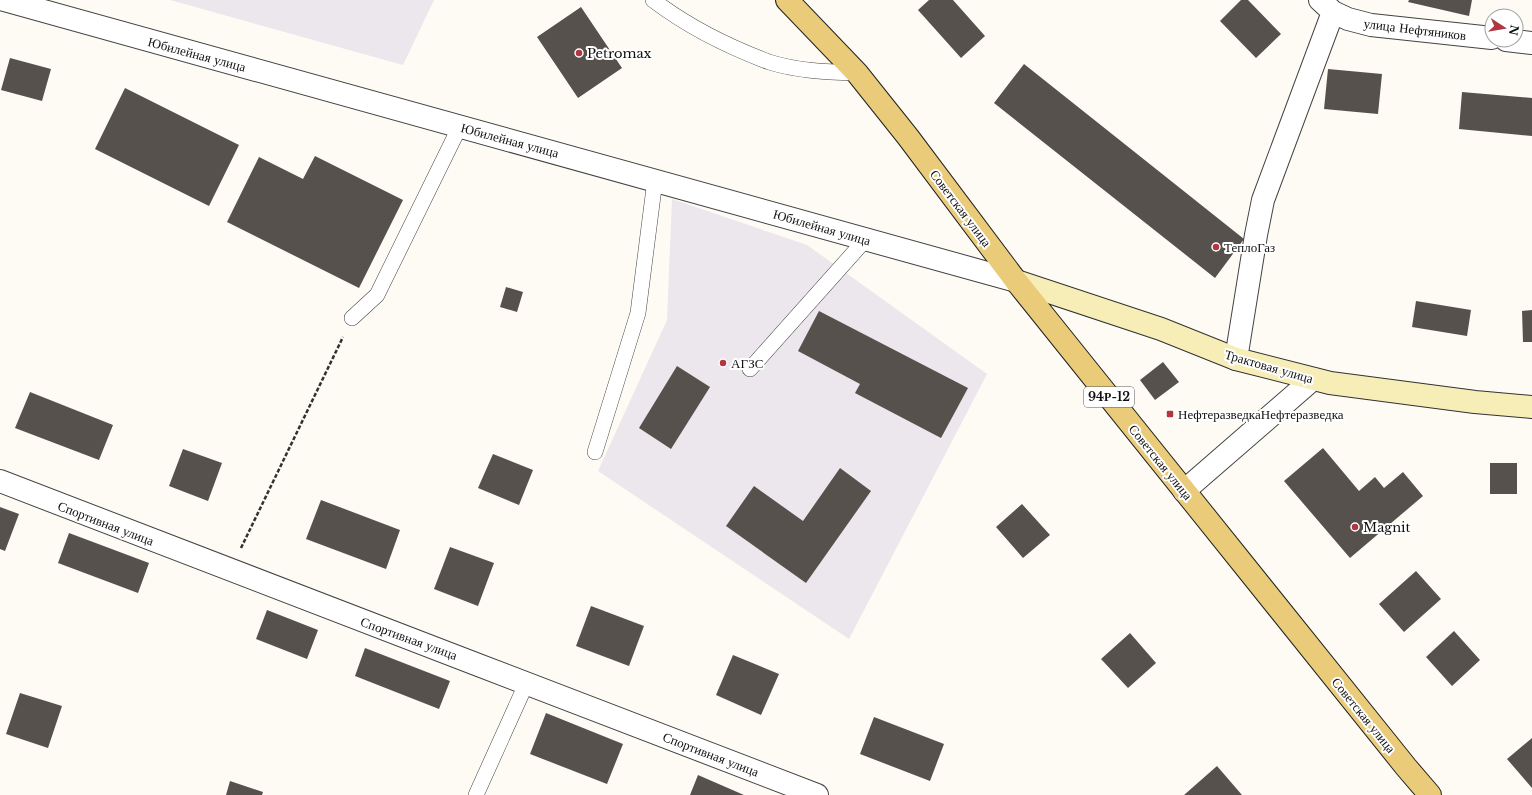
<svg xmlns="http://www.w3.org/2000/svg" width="1532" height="795" font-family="'Libre Baskerville',serif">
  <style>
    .industrial { fill: #ece6ed }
    .building { fill: #57514d }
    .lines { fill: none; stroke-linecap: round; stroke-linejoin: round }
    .lane-casing { stroke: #434343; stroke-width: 16 }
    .street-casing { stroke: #434343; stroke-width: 24 }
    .secondary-casing { stroke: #323232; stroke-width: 24 }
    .primary-casing { stroke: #212121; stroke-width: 24 }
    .path { stroke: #323232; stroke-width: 2.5; stroke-dasharray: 4 2; stroke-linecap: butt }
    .lane { stroke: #fff; stroke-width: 15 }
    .street { stroke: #fff; stroke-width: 22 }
    .secondary { stroke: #f6edb7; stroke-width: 22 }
    .primary { stroke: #e9cb79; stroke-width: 22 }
    .poi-dot { fill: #b03740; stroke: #fff; stroke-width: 1.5 }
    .labels { text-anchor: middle; stroke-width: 4; stroke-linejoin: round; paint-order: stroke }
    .shield { fill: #fff; stroke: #585858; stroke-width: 1 }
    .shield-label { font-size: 12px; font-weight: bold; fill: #101010 }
    .street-label { font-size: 13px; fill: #101010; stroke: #fff }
    .poi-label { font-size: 13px; fill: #101010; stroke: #fff; text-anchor: start }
  </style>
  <rect width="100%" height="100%" fill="#fefbf4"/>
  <path class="industrial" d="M170,0h264l-31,65z
    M672,199l135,46 180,129 -138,265 -251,-168 69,-151z"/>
  <path class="building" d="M929,0h24l32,36 -24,22 -43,-48z
    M1241,0h7l33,34 -25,24 -36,-37z
    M1409,0h63l-3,16 -61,-14z
    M581,7l41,61 -44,30 -41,-61z
    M10,58l41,11 -9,32 -41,-11z
    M1024,64l220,175 -29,39 -221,-175z
    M1328,69l54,5 -4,40 -54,-5z
    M125,88l114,57 -30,61 -114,-57z
    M1462,92l70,6v38l-73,-7z
    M315,156l88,44 -44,88 -132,-66 32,-65 44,22z
    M506,287l17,5 -6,20 -17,-5z
    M1416,301l55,9 -4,26 -55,-9z
    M1532,310v32h-9l-1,-31z
    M819,311l149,77 -27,50 -86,-45 5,-9 -62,-33z
    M1163,362l16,20 -24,18 -15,-20z
    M677,366l33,21 -39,62 -32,-21z
    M30,392l83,33 -14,35 -84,-32z
    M1323,448l36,43 16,-14 9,11 19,-16 20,24 -73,62 -66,-77z
    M183,449l39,14 -14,38 -39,-15z
    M493,454l40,16 -14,35 -41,-17z
    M1490,463h27v31h-27z
    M840,468l31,23 -65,92 -80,-57 28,-40 49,35z
    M321,500l79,30 -14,39 -80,-30z
    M1022,504l28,31 -27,23 -27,-31z
    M0,507l19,7 -14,37 -5,-2z
    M69,533l80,30 -11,30 -80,-30z
    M450,547l44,16 -16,43 -44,-17z
    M1416,571l25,28 -37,33 -25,-28z
    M591,606l53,20 -15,40 -53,-20z
    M267,610l51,20 -11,29 -51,-20z
    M1454,631l26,29 -28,26 -26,-29z
    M1130,633l26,30 -28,25 -27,-29z
    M365,648l85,33 -11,28 -84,-33z
    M733,655l46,19 -18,41 -45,-20z
    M20,693l42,13 -14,42 -42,-14z
    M546,713l77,31 -16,40 -77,-30z
    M874,717l70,27 -14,37 -70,-27z
    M1532,738v50l-25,-29z
    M1217,766l25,29h-58z
    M698,775l46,20h-54z
    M230,781l33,11 -1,3h-36z"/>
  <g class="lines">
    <g class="lane-casing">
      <path id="lane" d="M653,0c34,26 76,47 116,62 28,9 60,10 88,11
        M352,318l25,-23 83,-169
        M750,369l116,-130
        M595,452l43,-139 17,-133
        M476,795l51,-113"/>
    </g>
    <g class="street-casing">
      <path id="street" d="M4,0l1012,281
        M1320,0l13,12 15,7 23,6 121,13
        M1506,40l26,3
        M1236,359l20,-124 7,-35 70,-188
        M0,481c272,107 545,208 817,314
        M1184,491l129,-112"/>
    </g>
    <g class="secondary-casing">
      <path id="secondary" d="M1016,281l145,48 75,30 94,24 145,19 57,5"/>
    </g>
    <g class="primary-casing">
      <path id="primary" d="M787,0l70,73 51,64 108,144 390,486 24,28"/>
    </g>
    <path class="path" d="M241,548l102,-211"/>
    <use href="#lane" class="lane"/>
    <use href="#street" class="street"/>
    <use href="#secondary" class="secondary"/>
    <use href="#primary" class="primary"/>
  </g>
  <g class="poi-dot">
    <circle cx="579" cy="53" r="4"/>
    <circle cx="1216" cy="247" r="4"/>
    <circle cx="723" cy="363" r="4"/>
    <rect x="1166" y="410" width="8" height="8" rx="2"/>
    <circle cx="1355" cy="527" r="4"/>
  </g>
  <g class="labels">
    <rect class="shield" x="1084" y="387" width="50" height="20" rx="3"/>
    <g class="shield-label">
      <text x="1109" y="401">94Р-12</text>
    </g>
    <g class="street-label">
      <text transform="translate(1415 29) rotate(7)" y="5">улица Нефтяников</text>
      <text transform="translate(197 54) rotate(15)" y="5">Юбилейная улица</text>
      <text transform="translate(510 140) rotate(15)" y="5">Юбилейная улица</text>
      <text transform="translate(961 208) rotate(53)" y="5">Советская улица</text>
      <text transform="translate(822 227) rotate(16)" y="5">Юбилейная улица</text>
      <text transform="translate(1269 366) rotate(16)" y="5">Трактовая улица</text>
      <text transform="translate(1161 462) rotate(51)" y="5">Советская улица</text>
      <text transform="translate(106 523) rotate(21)" y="5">Спортивная улица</text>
      <text transform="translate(409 638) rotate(20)" y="5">Спортивная улица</text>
      <text transform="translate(1364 715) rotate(51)" y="5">Советская улица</text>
      <text transform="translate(711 754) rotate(21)" y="5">Спортивная улица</text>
    </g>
    <g class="poi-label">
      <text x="587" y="58">Petromax</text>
      <text x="1224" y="252">ТеплоГаз</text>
      <text x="731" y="368">АГЗС</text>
      <text x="1178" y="419">НефтеразведкаНефтеразведка</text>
      <text x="1363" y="532">Magnit</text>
    </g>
  </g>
  <g transform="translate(1504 28) rotate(102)"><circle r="19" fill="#ffffff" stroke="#9f9f9f"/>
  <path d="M0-3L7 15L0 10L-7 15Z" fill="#b03740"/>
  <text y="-6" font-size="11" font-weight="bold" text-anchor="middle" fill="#101010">N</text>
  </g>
</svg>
